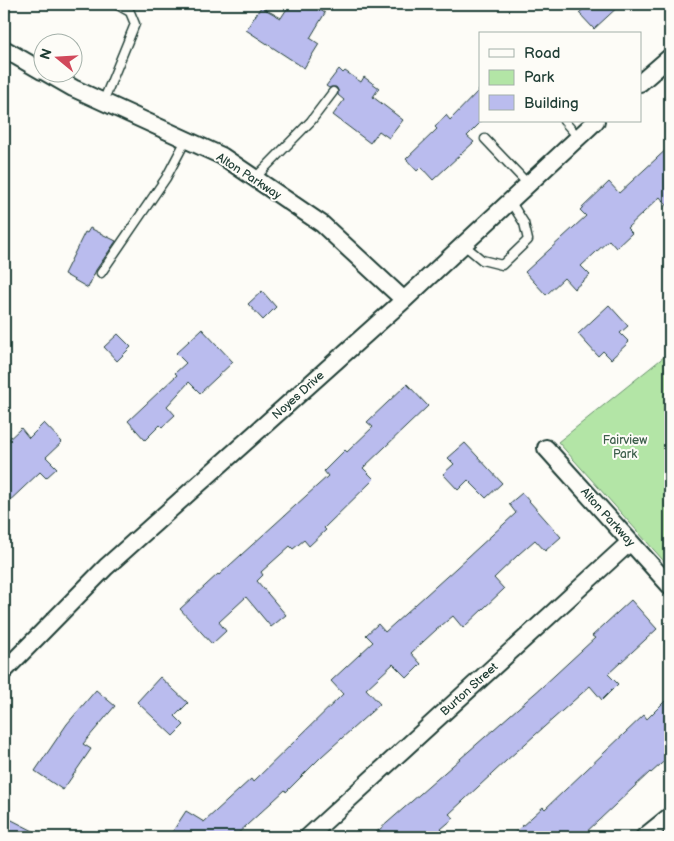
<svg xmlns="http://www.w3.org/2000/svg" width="674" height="841" font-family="'Balsamiq Sans',sans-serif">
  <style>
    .green { fill: #b3e5a6; stroke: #69916d }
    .building { fill: #babcee; stroke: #1f3d34 }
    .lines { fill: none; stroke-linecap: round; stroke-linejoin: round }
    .service-casing { stroke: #1f3d34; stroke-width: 11 }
    .minor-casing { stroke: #1f3d34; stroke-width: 20 }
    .service { stroke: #fdfcf7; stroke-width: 8 }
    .minor { stroke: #fdfcf7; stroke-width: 16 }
    .labels { text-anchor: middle; stroke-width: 4; stroke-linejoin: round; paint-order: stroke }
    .street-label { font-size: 12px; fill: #1f3d34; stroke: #fdfcf7 }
    .park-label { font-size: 12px; fill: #3d5f4b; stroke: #fdfcf7 }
  </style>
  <rect width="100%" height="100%" fill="#fdfcf7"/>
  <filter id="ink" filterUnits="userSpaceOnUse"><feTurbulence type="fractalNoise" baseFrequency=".02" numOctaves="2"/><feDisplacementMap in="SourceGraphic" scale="10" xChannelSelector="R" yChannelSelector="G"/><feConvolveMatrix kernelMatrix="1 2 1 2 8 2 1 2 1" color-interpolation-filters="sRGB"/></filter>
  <g filter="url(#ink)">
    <path class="green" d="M670,352v216l-112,-126z"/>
    <path class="building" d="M290,4h20l15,9 -15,25 9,6 -15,24 -58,-38 15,-23 20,11z
      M589,4h32l-27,25 -15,-16z
      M339,69l4,4 2,-2 16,11 3,-5 15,11 -6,9 30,23 -14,18 -10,-7 -9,12 -37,-28 11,-15 -6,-5v-5l-2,-3h-5l-2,1 -3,-2z
      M480,89v34l-13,13 7,6 -41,38 -12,-13 -4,4 -11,-12 31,-30 -2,-2 11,-12 4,5z
      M670,146v63l-10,-12 -33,31 5,5 -16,15 -7,-8 -28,26 9,9 -16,14 -10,-11 -18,17 -21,-23 61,-56 -6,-6 29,-28 10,11z
      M90,228l26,13 -20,29 -8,18 -24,-14 21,-42 2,1z
      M262,291l14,16 -13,13 -15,-16z
      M609,305l19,21 -8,7 9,9 -18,17 -8,-8 -5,5 -20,-22z
      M202,329l31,33 -33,31 -11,-11 -22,24 8,9 -13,12 -2,-2 -15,15 -17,-19 49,-46 -2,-2 11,-10 -10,-10z
      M118,334l13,13 -14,14 -13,-14z
      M407,384l21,22 -65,62 11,11 -50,49 2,2 -17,16 -5,-6 -11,9 -3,-3 -29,26 2,3 -6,6 29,34 -15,12 -25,-30 -27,25 7,9 -14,13 -32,-35 38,-35 1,1 109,-99 -4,-5 21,-21 2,2 26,-25 -6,-5z
      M44,423l18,19 -16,15 11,11 -11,10 -6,-6 -36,34v-62l17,-16 8,10z
      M465,443l37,40 -16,15 -18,-18 -10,10 -15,-16 11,-10 -6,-6z
      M522,493l39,44 -16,14 -10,-11 -16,14 -25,24 10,11 -41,39 -10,-12 -17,14 -25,23 10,11 -14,14 -14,-14 -27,25 14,15 -58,52 -36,36 -1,-2 -51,47h-65l17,-26 18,11 47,-43 2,3 90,-88 -12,-13 42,-39 -7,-7 12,-11 7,8 71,-64 60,-55 -7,-9z
      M631,600l26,29 -49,45 10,10 -16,16 -12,-14 -83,74 -58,54 5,4 -13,11 7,8h-77l171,-150 53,-49 -3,-2z
      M160,677l28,26 -13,13 9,9 -11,11 -36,-34z
      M96,690l19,16 -32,38 8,5 -28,41 -28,-19 32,-47z
      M670,696v60l-19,17 -1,-1 -69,65h-71l33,-30 2,2 99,-94 3,4z
      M4,816l41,21h-41z"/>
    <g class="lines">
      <g class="service-casing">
        <path id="service" d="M103,102l32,-78 -5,-12 -14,-8
          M564,121l14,16
          M485,139l43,45
          M255,178l56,-57 22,-29
          M464,245l18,15 20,5 26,-25 -4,-17 -14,-22
          M101,273l65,-95 20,-38"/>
      </g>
      <g class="minor-casing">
        <path id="minor" d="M4,49l38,22
          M45,72l28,16 149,68 100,68 82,76
          M640,83l30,-26
          M546,448l124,138
          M4,671l102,-104 298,-267 192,-179
          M308,837l322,-295
          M644,837l26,-21"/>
      </g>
      <use href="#service" class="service"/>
      <use href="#minor" class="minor"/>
    </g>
  </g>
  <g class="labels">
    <g class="street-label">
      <text transform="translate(249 176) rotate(33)" y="4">Alton Parkway</text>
      <text transform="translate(298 395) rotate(-42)" y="4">Noyes Drive</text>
      <text transform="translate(608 517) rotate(48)" y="4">Alton Parkway</text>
      <text transform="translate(469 689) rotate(-42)" y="4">Burton Street</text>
    </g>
    <g class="park-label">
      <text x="625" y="444">Fairview<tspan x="625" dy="14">Park</tspan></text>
    </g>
  </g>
  <rect width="674" height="841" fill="none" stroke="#fdfcf7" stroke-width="20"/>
  <rect x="10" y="10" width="654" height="821" fill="none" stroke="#1f3d34" stroke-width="2" filter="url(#ink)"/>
  <rect x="479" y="32" width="162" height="90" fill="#fdfcf7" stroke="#a4b0a9"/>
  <rect x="489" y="49" width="25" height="8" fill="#fdfcf7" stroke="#a4b0a9"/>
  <text x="524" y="58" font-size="15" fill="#1f3d34">Road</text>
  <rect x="489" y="70" width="25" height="15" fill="#b3e5a6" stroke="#a4b0a9"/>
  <text x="524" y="82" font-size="15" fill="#1f3d34">Park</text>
  <rect x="489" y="95" width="25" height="15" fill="#babcee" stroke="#a4b0a9"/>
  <text x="524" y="108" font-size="15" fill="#1f3d34">Building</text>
  <g transform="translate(58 58) rotate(288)"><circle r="24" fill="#fdfcf7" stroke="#a4b0a9"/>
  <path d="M0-4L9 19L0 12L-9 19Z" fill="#d1495b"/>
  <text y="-8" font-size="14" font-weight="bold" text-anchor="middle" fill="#1f3d34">N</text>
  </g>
</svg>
